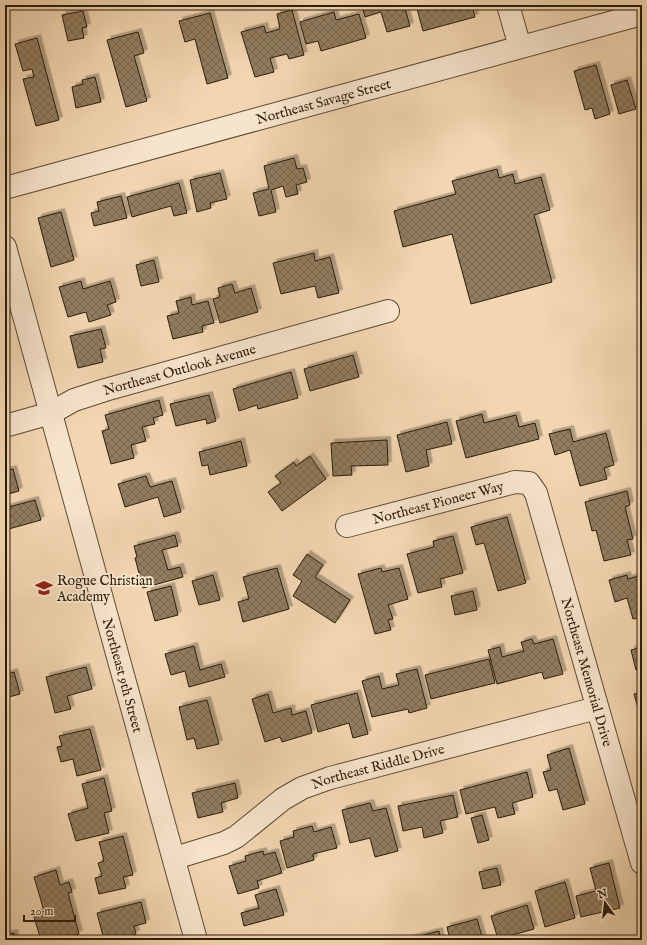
<svg xmlns="http://www.w3.org/2000/svg" width="647" height="945" font-family="'IM FELL English',serif">
  <style>
    .building { fill: url(#building-cross-hatch); stroke: #2a1c0a; filter: url(#shadow) }
    .lines { fill: none; stroke-linecap: round; stroke-linejoin: round }
    .minor-casing { stroke: #5c4a34; stroke-width: 24 }
    .minor { stroke: #f7e4cc; stroke-width: 22 }
    .labels { text-anchor: middle; stroke-width: 4; stroke-linejoin: round; paint-order: stroke }
    .street-label { font-size: 14px; fill: #2a1c0a; stroke: #f7e4cc }
    .poi-label { font-size: 14px; fill: #2a1c0a; stroke: #f7e4cc; text-anchor: start }
  </style>
  <defs>
    <pattern id="building-cross-hatch" width="8" height="8" patternUnits="userSpaceOnUse"><rect width="8" height="8" fill="#927d61"/><path d="M0 0l8 8M0 8l8-8" fill="none" stroke="#77664e"/></pattern>
    <filter id="shadow"><feDropShadow dx="3.5" dy="-3.5" stdDeviation="0" flood-color="#0004"/></filter>
  </defs>
  <rect width="100%" height="100%" fill="#f2d6b1"/>
  <filter id="stains"><feTurbulence type="fractalNoise" baseFrequency=".005" numOctaves="4"/><feColorMatrix values="0 0 0 0 .2 0 0 0 0 .09 0 0 0 0 .02 0 0 0 .5 -.17"/></filter>
  <radialGradient id="worn" r=".72"><stop offset=".6" stop-color="#630" stop-opacity="0"/><stop offset="1" stop-color="#630" stop-opacity=".3"/></radialGradient>
  <path class="building" d="M362,5h42l6,21 -23,6 -6,-20 -16,5z
    M416,5h56l3,12 -52,14z
    M292,10l12,45 -15,4 -2,-5 -17,4 4,14 -19,5 -14,-45 23,-6 2,7 14,-4 -3,-15z
    M83,11l4,16 -5,1 2,10 -16,3 -6,-26z
    M334,12l2,8 23,-6 7,24 -45,13 -3,-10 -12,3 -6,-22z
    M210,13l18,65 -21,6 -12,-45 -10,3 -6,-21z
    M138,32l6,21 -10,3 13,45 -21,6 -19,-67z
    M37,38l22,82 -23,6 -13,-47 11,-2 -2,-8 -9,2 -8,-27z
    M596,65l14,49 -15,5 -3,-11 -7,2 -11,-39z
    M95,77l6,25 -25,6 -4,-21 11,-3 -1,-4z
    M627,80l9,29 -17,5 -8,-29z
    M294,158l3,11 6,-1 4,14 -11,3 2,9 -12,3 -3,-11 -12,4 5,22 -17,4 -6,-23 16,-4 -5,-23z
    M497,169l2,9 14,-4 2,10 26,-7 9,33 -16,5 18,67 -81,22 -19,-70 -49,13 -9,-36 62,-17 -4,-13z
    M220,173l7,26 -17,4 1,5 -14,4 -7,-32z
    M179,183l8,30 -13,3 -3,-10 -39,11 -5,-20z
    M121,196l6,22 -33,8 -3,-13 8,-2 -2,-9z
    M61,212l13,48 -23,7 -13,-49z
    M314,253l1,8 15,-4 9,36 -21,5 -3,-12 -34,8 -8,-31z
    M154,260l5,22 -18,4 -5,-21z
    M81,281l2,8 27,-8 6,21 -9,3 4,10 -22,7 -3,-10 -18,5 -9,-30z
    M232,284l3,9 16,-5 7,24 -38,11 -7,-24 7,-2 -2,-9z
    M191,297l1,8 16,-4 6,22 -12,3 1,6 -30,7 -6,-23 12,-3 -3,-12z
    M101,329l5,19 -6,1 3,13 -25,6 -8,-32z
    M353,355l6,22 -49,14 -6,-22z
    M291,372l7,26 -40,11 -1,-4 -18,6 -6,-22z
    M209,395l7,26 -9,3 -1,-5 -30,7 -6,-22z
    M159,400l4,15 -10,3 2,6 -13,3 4,14 -15,4 3,13 -23,6 -9,-33 7,-2 -4,-14z
    M482,414l2,9 32,-8 3,12 16,-4 4,16 -73,19 -10,-37z
    M447,422l5,22 -26,6 3,16 -23,6 -9,-37z
    M570,429l3,13 33,-9 8,32 -10,3 3,11 -27,7 -10,-36 -15,5 -6,-21z
    M387,440l1,25 -37,1 1,9 -19,1 -2,-33z
    M241,441l6,25 -37,9 -2,-10 -6,1 -3,-14z
    M310,456l16,23 -44,32 -14,-19 13,-9 -6,-7 19,-14 2,4z
    M13,469l6,22 -14,4v-24z
    M146,476l4,11 22,-6 9,31 -17,5 -6,-20 -33,10 -7,-23z
    M627,491l3,14 -5,2 8,32 -6,1 4,15 -27,6 -8,-31 -4,1 -7,-29z
    M35,500l6,20 -36,10v-22z
    M507,517l19,66 -28,8 -14,-48 -8,2 -5,-18z
    M175,535l3,11 -16,4 6,20 12,-3 3,10 -40,11 -8,-30 2,-1 -3,-11z
    M453,536l10,37 -23,6 2,8 -24,6 -11,-39 27,-7 -1,-6z
    M307,554l16,11 -8,12 35,23 -15,23 -42,-27 9,-15 -9,-6z
    M277,568l12,41 -46,13 -5,-20 11,-3 -6,-22z
    M381,568l1,4 17,-4 9,31 -20,6 5,14 -5,1 3,10 -16,4 -17,-60z
    M213,575l7,25 -21,5 -7,-24z
    M627,575l1,4 14,-4v42l-9,2 -6,-21 -12,4 -6,-22z
    M171,586l7,29 -23,6 -8,-29z
    M473,591l4,19 -22,5 -4,-19z
    M532,639l2,5 19,-5 10,35 -19,5 -2,-7 -45,12 -9,-34 12,-3 2,10 22,-6 -3,-9z
    M194,646l6,24 21,-6 4,13 -36,10 -4,-16 -14,4 -6,-21z
    M642,647v21l-6,2 -5,-20z
    M489,659l6,24 -64,16 -6,-24z
    M86,667l6,22 -25,7 4,13 -16,4 -9,-36z
    M417,669l10,39 -18,5 -1,-4 -36,8 -10,-36 17,-5 3,13 17,-4 -3,-11z
    M14,672l6,22 -15,4v-23z
    M642,692v30l-8,-28z
    M357,693l11,41 -15,4 -4,-15 -31,9 -7,-27z
    M268,694l5,19 18,-5 1,7 14,-4 6,22 -30,9 -2,-5 -15,5 -13,-43z
    M207,700l12,44 -22,5 -3,-11 -7,2 -8,-33z
    M90,729l11,41 -24,6 -4,-17 -12,3 -4,-15 5,-1 -3,-10z
    M569,748l16,56 -22,6 -6,-21 -8,2 -6,-19 8,-2 -4,-15z
    M527,772l6,25 -21,6 3,11 -17,4 -3,-11 -29,7 -6,-24z
    M104,778l8,33 -8,2 5,20 -33,8 -8,-27 20,-6 -6,-24z
    M235,783l3,15 -17,5 2,9 -25,6 -6,-25z
    M453,795l5,22 -18,4 3,12 -19,5 -2,-11 -19,4 -5,-25z
    M370,803l3,8 13,-3 12,43 -23,6 -5,-19 -20,5 -8,-33z
    M482,815l7,25 -11,3 -7,-25z
    M312,826l2,6 17,-5 6,21 -24,6 1,6 -27,8 -7,-27 14,-4 -1,-6z
    M123,836l10,39 -10,2 3,11 -27,6 -4,-16 7,-2 -4,-13 6,-2 -5,-19z
    M263,851l1,4 11,-3 7,21 -25,8 2,7 -21,6 -9,-28 17,-5 -1,-5z
    M609,863l11,45 -39,9 -5,-21 20,-5 -6,-23z
    M497,868l4,17 -18,4 -4,-17z
    M56,870l4,15 9,-3 3,10 -4,1 11,41 -22,6h-16l-8,-26 11,-3 -10,-34z
    M565,882l10,36 -30,9 -10,-36z
    M276,889l8,26 -40,11 -3,-13 18,-5 -4,-13z
    M141,902l5,21 -12,3 2,8 -21,6h-11l-7,-27z
    M527,905l7,24 -36,10 -7,-23z
    M477,919l6,21h-33l-3,-13z
    M439,931l2,9h-37z
    M14,933l2,7h-11v-5z"/>
  <g class="lines">
    <g class="minor-casing">
      <g id="minor">
        <path d="M508,5l12,42"/>
        <path id="s1" d="M5,188l637,-174"/>
        <path id="s2" d="M5,247l191,693"/>
        <path id="s3" d="M5,426l46,-13 23,-13 31,-10 283,-79"/>
        <path id="s4" d="M347,526l168,-44 14,1 7,10 106,370"/>
        <path id="s5" d="M175,858l49,-15 12,-6 47,-38 19,-11 28,-10 267,-70"/>
      </g>
    </g>
    <use href="#minor" class="minor"/>
  </g>
  <defs>
    <g id="school-bare" transform="scale(1.38)"><path d="M0-5L7-2L0 1L-7-2ZM-4 1L0 2.5L4 1V4Q0 6-4 4Z" fill="#8f2418" stroke="#f7e4cc" stroke-width="2.5" paint-order="stroke"/></g>
  </defs>
  <g fill-rule="evenodd">
    <use href="#school-bare" x="44" y="588"/>
  </g>
  <g class="labels">
    <g class="street-label">
      <text dy="5" stroke="none"><textPath href="#s1" startOffset="330">Northeast Savage Street</textPath></text>
      <text dy="5" stroke="none"><textPath href="#s3" startOffset="184">Northeast Outlook Avenue</textPath></text>
      <text dy="5" stroke="none"><textPath href="#s4" startOffset="94">Northeast Pioneer Way</textPath></text>
      <text dy="5" stroke="none"><textPath href="#s4" startOffset="386">Northeast Memorial Drive</textPath></text>
      <text dy="5" stroke="none"><textPath href="#s2" startOffset="444">Northeast 9th Street</textPath></text>
      <text dy="5" stroke="none"><textPath href="#s5" startOffset="226">Northeast Riddle Drive</textPath></text>
    </g>
    <g class="poi-label">
      <text x="57" y="585">Rogue Christian<tspan x="57" dy="16">Academy</tspan></text>
    </g>
  </g>
  <rect width="647" height="945" fill="none" stroke="#f2d6b1" stroke-width="20"/>
  <rect x="6" y="6" width="635" height="933" fill="none" stroke="#2a1c0a" stroke-width="2"/>
  <rect x="10" y="10" width="627" height="925" fill="none" stroke="#2a1c0a"/>
  <g transform="translate(605 903) rotate(345)" stroke="#f7e4cc" stroke-width="3" paint-order="stroke">
  <path d="M0-3L7 15L0 10L-7 15Z" fill="#2a1c0a"/>
  <text y="-6" font-size="11" font-weight="bold" text-anchor="middle" fill="#2a1c0a">N</text>
  </g>
  <path d="M24 915v6h51v-6" fill="none" stroke="#2a1c0a" stroke-width="2"/>
  <text x="30" y="915" font-size="12" fill="#2a1c0a" stroke="#f7e4cc" stroke-width="3" paint-order="stroke">20 m</text>
  <rect width="100%" height="100%" filter="url(#stains)"/>
  <rect width="100%" height="100%" fill="url(#worn)"/>
</svg>
